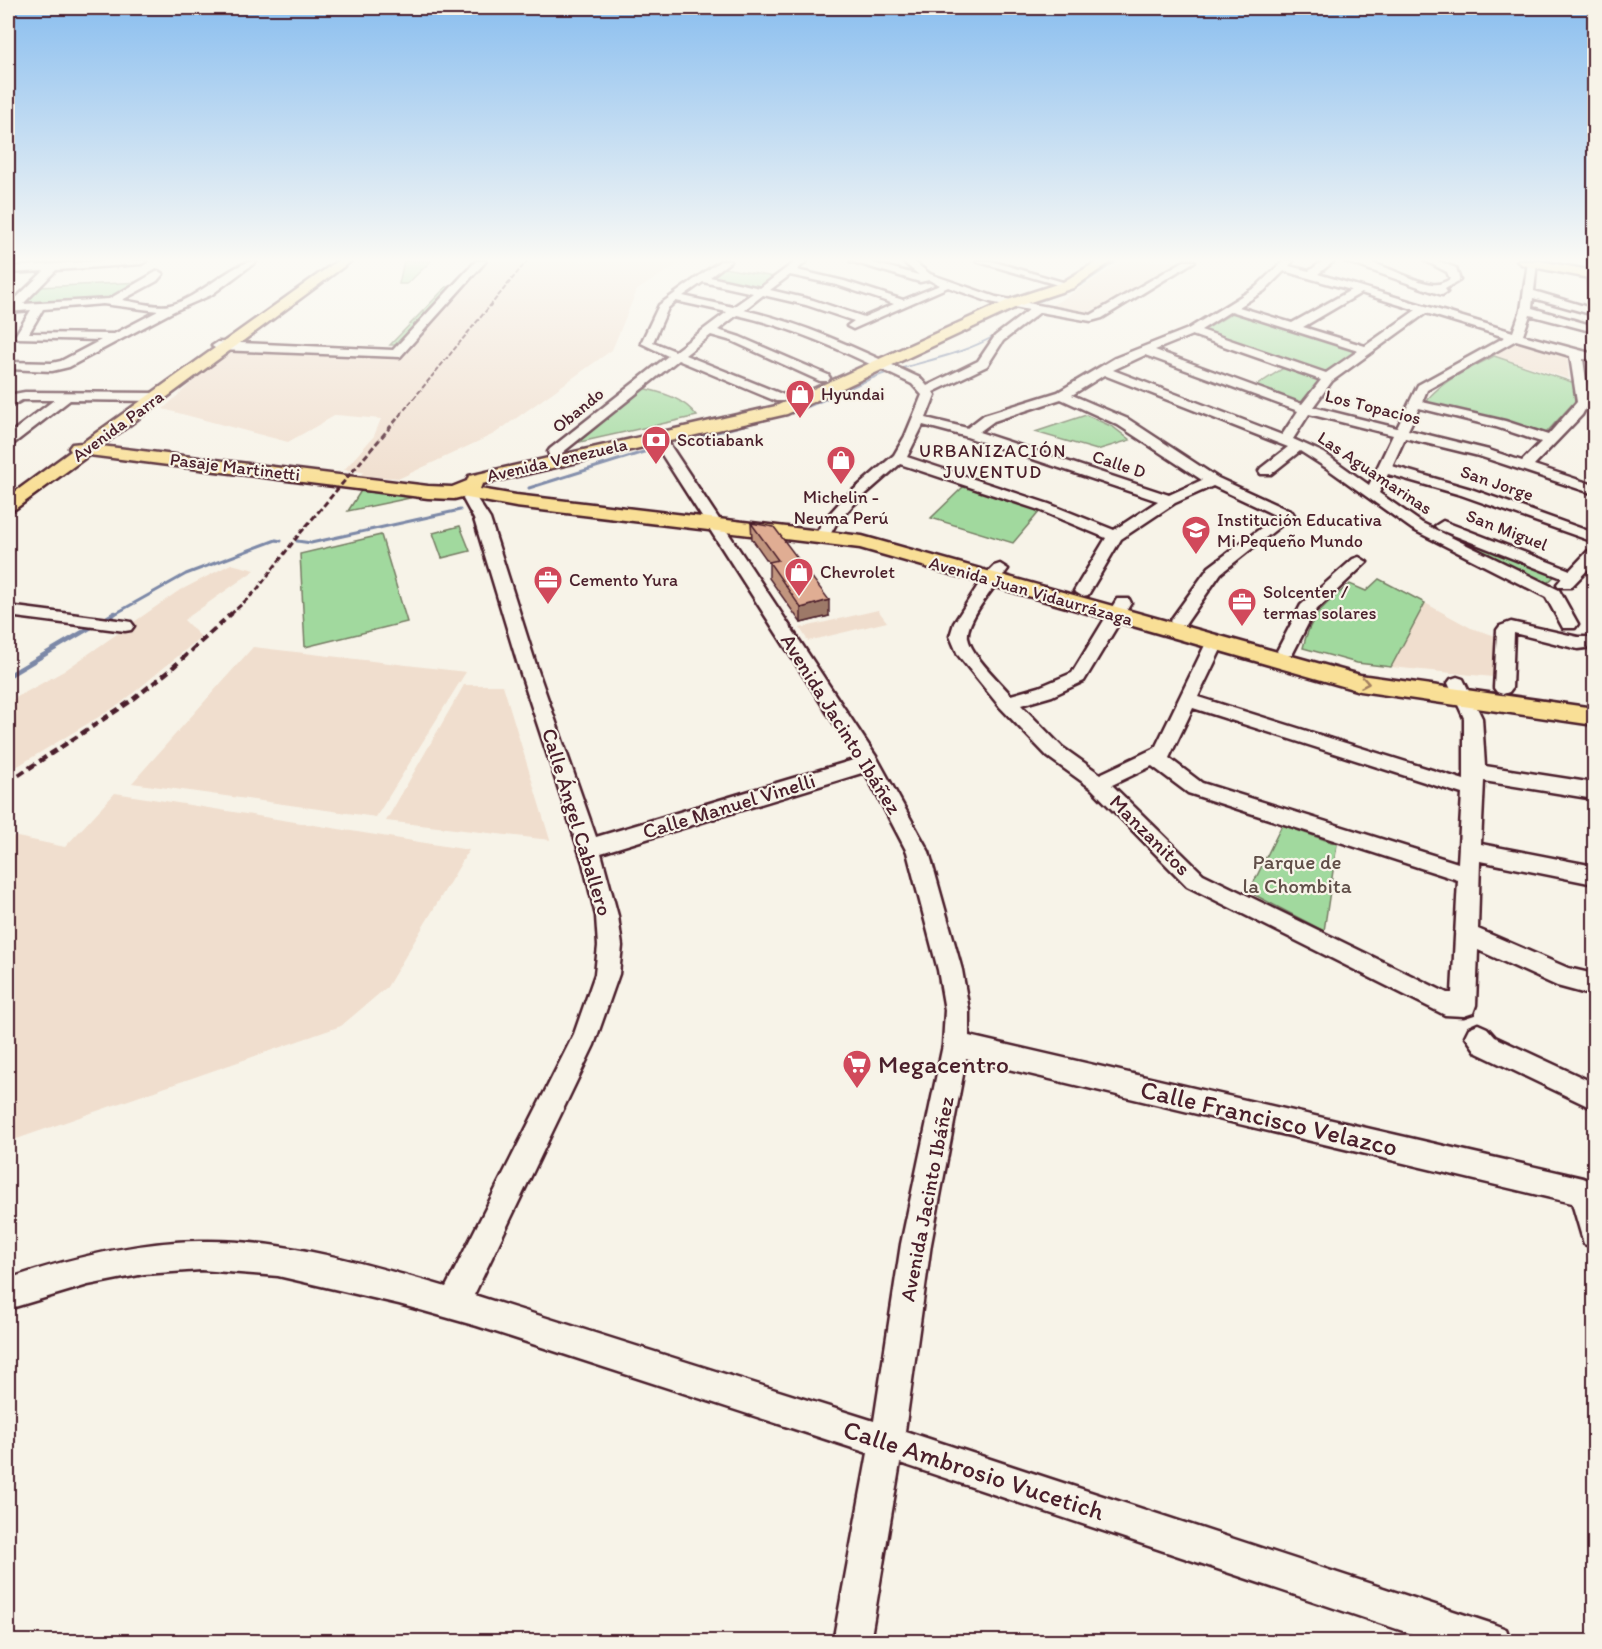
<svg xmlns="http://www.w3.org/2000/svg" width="1602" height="1649" font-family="Itim,sans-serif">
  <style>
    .built { fill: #f0dece }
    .green { fill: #a1d99e; stroke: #767c64; stroke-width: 1.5 }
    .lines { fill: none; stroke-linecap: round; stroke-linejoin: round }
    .stream-far2 { stroke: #7c88a7; stroke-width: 2 }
    .stream-far1 { stroke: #7c88a7; stroke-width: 3 }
    .stream { stroke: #7c88a7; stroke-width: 4.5 }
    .minor-casing { stroke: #4a1f2b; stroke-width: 5 }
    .major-casing { stroke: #4a1f2b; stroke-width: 5 }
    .minor { fill: #f7f3e8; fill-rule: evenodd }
    .major { fill: #f9df96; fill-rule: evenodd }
    .rail-far2 { stroke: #4a1f2b; stroke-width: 2; stroke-dasharray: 5 2; stroke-linecap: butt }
    .rail-far1 { stroke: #4a1f2b; stroke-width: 3; stroke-dasharray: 6 3; stroke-linecap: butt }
    .rail { stroke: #4a1f2b; stroke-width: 4.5; stroke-dasharray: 8 4.5; stroke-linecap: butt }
    .wall { fill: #c1957e; stroke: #4a1f2b; stroke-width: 1.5 }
    .shaded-wall { fill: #9d7967; stroke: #4a1f2b; stroke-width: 1.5 }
    .building { fill: #e0ad93; stroke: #4a1f2b; stroke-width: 1.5 }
    .oneway { stroke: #a27f60 }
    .labels { text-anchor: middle; stroke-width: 4.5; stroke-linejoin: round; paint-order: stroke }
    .far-poi-label { font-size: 18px; fill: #4a1f2b; stroke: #f7f3e8; text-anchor: start }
    .far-street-label { font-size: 18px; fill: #4a1f2b; stroke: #f7f3e8 }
    .far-neighbourhood-label { font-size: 18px; letter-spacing: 1.5px; fill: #4a1f2b; stroke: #f7f3e8 }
    .street-label { font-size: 21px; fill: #4a1f2b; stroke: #f7f3e8 }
    .park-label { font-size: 21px; fill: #604e48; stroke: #f7f3e8 }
    .near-poi-label { font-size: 26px; fill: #4a1f2b; stroke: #f7f3e8; text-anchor: start }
    .near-street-label { font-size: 26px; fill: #4a1f2b; stroke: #f7f3e8 }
  </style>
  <rect width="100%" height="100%" fill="#f7f3e8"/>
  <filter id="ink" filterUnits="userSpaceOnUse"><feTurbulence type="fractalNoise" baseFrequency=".0167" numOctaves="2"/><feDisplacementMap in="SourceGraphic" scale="12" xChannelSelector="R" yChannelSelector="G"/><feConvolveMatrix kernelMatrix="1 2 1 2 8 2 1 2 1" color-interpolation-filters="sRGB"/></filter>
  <g filter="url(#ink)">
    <path class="built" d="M489,261h194l-46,29 -25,60 -118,84 -94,44 -40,-2 3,-4 -19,-2 30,-34 7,-17 -45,-4 -48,27 -125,-33 65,-60 170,8z
      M1124,261h57l-17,13 -68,42 -45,-10z
      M1519,341l48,14 2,24 -76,-24z
      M231,564l24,6 -71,50 17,17 -81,67 -112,68v-70l56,-31 113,-79z
      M1425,603l46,25 25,8 -3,41 -102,-10z
      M878,610l9,12 -79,19 -8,-13z
      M253,647l213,25 -90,145 -244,-34z
      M464,685h39l47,155 -164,-19z
      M115,793l354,57 -82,137 -46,39 -333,116v-307l57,12z"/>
    <path class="green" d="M404,261h27l-24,23h-8z
      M724,268l50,9 -15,11 -50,-10z
      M142,282l-33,17 -83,5 13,-17z
      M446,287h5l-54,58h-7z
      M1236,311l123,39 -30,25 -128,-43z
      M1494,356l81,27v18l-31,34 -121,-30c18,-25 45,-35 71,-49z
      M1285,367l35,11 -18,27 -48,-18z
      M642,388c22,5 41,10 55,28l-121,27 -2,-4z
      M1086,415l27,12 17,13 -33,10 -62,-18z
      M964,486l76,25 -27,32 -82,-25z
      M362,489l45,5 3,4 -62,13z
      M460,526l10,25 -28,7 -9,-25z
      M1432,526l5,1 120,47 -11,10 -113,-53 -4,-3z
      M381,535l26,87 -102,25 -5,-93z
      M1379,579l46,24 -34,64 -34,-4 -54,-15c7,-33 21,-43 47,-64l16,7z
      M1282,825l55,19 -13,87 -75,-39z"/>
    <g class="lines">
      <path class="stream-far2" d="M1040,301l43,-17 34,-23
        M786,415c33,-10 62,-28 94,-40 40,-14 81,-19 118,-41"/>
      <path class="stream-far1" d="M702,436l88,-23
        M529,488l121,-38
        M297,541l14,2 149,-33
        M113,615l73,-41 90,-34 5,1"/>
      <path class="stream" d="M8,676l107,-63"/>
      <g class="minor-casing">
        <path id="minor" d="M103,261h43l-5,3 -85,6 -33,34 86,-5 49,-28 5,3 -6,7 -35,19c14,2 34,8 48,5 28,-6 66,-46 87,-44l-46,34 -37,16 -105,56 -17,4 -44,-2v-7l44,1 9,-2 40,-21 -84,-2 -2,-2 16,-26 -23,2v-6l36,-35 -36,2v-6zM103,304l55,7 -44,23 -85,-1 14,-24z
          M476,261h10l-86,96 -182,-7 -6,-4 6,-4 175,8z
          M720,261h11l-21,16 50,11 36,-27h11l-10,9 47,11 59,19 37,-15 -11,-5 -9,2 -70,-21h15l54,14 -17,-14h11l17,13 66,23 95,18 93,-54h11l-93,57 -11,3 -51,-9 -37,29 -16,25 -54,26 2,3 -9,23 41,10 17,-13 74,-23 57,-34 73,-29 68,-42 27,-26h10l-4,5 20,5 14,-10h11l-16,13 195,58 8,-22 7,-48 9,-1 -3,30 60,18v6l-61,-17 -1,10 62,18v6l-64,-17 -7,20 71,19v6l-11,-1 6,43 -7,13 -48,50 60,20v9l-115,-38 -74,-18 -13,28 79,23 123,44v9l-133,-47 -73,-21 -9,19 43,30 137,67 19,34 -3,4h-12l-17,-31 -134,-68 -84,-60 -28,-18 -29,23h-10l-2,-3 2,-3 27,-21 -184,-72 -32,20 56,24 90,59 74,34 2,3 -73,58 -36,52h-12l-3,-4 39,-54 68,-51 -64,-30 -38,17 -54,36 -33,56 -6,1 -8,-5 32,-53 -67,-28 -139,-46 -48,42 -16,18 -9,16h-10l-3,-3 10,-17 18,-20 52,-45 11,-19 17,-41 -10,-11c-58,-28 -112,-55 -175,-69l-19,15 22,7 88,38 2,3 -2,3h-8l-88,-40 -21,-6 -26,20 99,40 2,3 -2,3h-8l-98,-41 -116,93 2,7 -2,3h-10l-4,-11 2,-3 118,-93 -27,-13 18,-38zM1284,271l67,19 -59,33 -53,-16 25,-16zM790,275l47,10 57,19 -30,13 -51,-17 -43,-10zM703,282l50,11 -20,14 -50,-11zM948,287l42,15 39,8 -34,26 -17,25 -51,25 -7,-8c-58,-27 -113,-54 -176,-68l19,-15 43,10 48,16 -7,5 6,3zM1361,293l55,17 -51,36 -62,-19zM676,301l51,11 -52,39 -22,-9 15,-34zM1231,311l127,40 -32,22 -125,-43zM1426,313l79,24 -87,48 -21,43 -84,-21 19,-26zM1192,335l129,45 -19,24 -147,-54zM1516,340l54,16 7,46 -29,33 -43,-14 -83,-19 5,-12zM1145,355l153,56 -16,24 -169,-65zM1061,399l57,26 84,55 -33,15 -190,-63 15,-11zM1419,408l77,19 45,15 -19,19 -33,-11 -81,-20zM1309,414l84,21 -24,50 -45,-32 -31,-14zM923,425l41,11 194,65 -44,29 -65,-26 -142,-47z
          M976,261h15l82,24 -5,3z
          M1344,261c35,-4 57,18 88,23 6,1 12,-1 18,-5l-3,-7 -21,-11h12l18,7 4,12 -15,9 2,3 -5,3z
          M1592,272l2,1v25l-5,-3 -2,-20z
          M25,392l132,1 6,4 -6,4 -87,-1 -57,44 -5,1v-10l46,-35h-32l-14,8v-10l6,-4z
          M657,432l7,4 213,322 52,94 33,118 7,40v26l614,142 10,4 1,4v62l-10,-4 -12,-41 -606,-144 -35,185 -26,187 588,193 13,5 5,13h-75l-536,-179 -30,179h-37l35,-189 -391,-127 -78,-22 -121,-28 -77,-6 -57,4 -56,11 -80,24v-30c62,-21 126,-37 192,-38 83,-2 167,23 246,46l128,-253 21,-60 3,-28 -2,-30 -13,-53 -64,-195 -45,-149 -11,-20 2,-14h10l2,14 13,20 47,149 59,169 261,-78 -207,-323zM865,772l42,80 31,118 7,40 -2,35 -42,199 -27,177 -400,-126 120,-250 25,-71 3,-28 -4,-30 -17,-63z
          M1443,521l127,49 18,-19 6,-2v14l-23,24h-12l-2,-3 5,-6 -124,-49 -3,-3z
          M1359,557l8,5 -53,50 -22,43h-12l-3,-4 24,-46 52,-46z
          M1000,564l8,5c-11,15 -43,51 -40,69 3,17 31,43 43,57l28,-8 33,-14 45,-74h12l2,4 -47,78 -32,15 -31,9 41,42 38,27 55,-26 51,-105 3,-4h12l3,4 -26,54 266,83v-62l-16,-35 3,-4 6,-2 6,2 19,39 3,48 109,17v16l-110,-18 -3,63 113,22v18l-114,-23 -2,68 90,39 26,6v22l-37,-10 -79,-36 -2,55 -3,8 -9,3 -19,-1 -258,-129 -96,-98 -43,-31 -48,-50 -42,-52 -8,-19 4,-13 30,-47 10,-10zM1193,708l269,86 -4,69 -256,-80 -33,-25zM1152,766l36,27 270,87 -6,113h-5l-244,-119 -91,-89z
          M8,606l117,15 6,1 3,4 -3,4 -6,1 -117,-15z
          M1511,622l67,15h16v10l-16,2 -64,-16 -2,55 -3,4 -6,2 -6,-2 -3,-4 3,-58 3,-4z
          M1478,1024l9,4 8,9 99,46v26l-117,-56 -12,-17 4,-8z"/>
      </g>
      <g class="major-casing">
        <path id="major" d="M337,261h14l-250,185 327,40 24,1 15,-6 2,-5 307,-70 235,-107 52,-17 35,-21h14l-39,27 -52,17 -234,109 -305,70 -2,5 36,6 346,41 498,139 234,33v17l-234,-34 -500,-143 -344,-41 -54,-10 -8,2 -26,-1 -339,-43 -74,54 -7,2v-14l63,-46 -2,-3 3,-4 10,-1z
          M1517,261h23l54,10v8l-71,-14z"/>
      </g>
      <use href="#minor" class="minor"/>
      <use href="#major" class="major"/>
      <path class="rail-far2" d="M400,415l127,-154"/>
      <path class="rail-far1" d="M230,615l26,-24 41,-54 105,-124"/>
      <path class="rail" d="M8,782l123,-81 39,-31 62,-57"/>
    </g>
    <path class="wall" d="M751,523l78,93 -28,7 -32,-45v-15l-17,-24z"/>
    <path class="shaded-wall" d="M829,600v16l-28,7v-15z"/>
    <path class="building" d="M751,523l23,4 55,73 -28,8 -32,-46 9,-2z"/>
    <defs><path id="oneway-chevron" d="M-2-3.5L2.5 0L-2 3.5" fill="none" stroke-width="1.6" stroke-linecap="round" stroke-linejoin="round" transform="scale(1.5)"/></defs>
    <use class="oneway" href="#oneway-chevron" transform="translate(1365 683) rotate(10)"/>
  </g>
  <linearGradient id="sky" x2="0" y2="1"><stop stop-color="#8abeef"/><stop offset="0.53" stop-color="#fbfaf5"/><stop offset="1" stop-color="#fbfaf5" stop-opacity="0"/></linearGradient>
  <rect width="1602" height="491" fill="url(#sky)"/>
  <defs>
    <g id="shop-pin" transform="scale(1.5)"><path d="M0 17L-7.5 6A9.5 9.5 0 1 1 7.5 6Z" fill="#d1495b" stroke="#f7f3e8"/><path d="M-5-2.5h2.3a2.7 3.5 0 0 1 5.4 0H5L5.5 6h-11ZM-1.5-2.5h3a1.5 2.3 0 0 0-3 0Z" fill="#fff"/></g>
    <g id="bank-pin" transform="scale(1.5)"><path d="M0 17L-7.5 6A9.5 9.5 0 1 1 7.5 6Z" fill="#d1495b" stroke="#f7f3e8"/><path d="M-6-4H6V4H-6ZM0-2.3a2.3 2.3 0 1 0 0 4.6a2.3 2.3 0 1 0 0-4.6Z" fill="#fff"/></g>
    <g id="school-pin" transform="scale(1.5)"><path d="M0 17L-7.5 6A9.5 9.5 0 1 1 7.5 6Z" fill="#d1495b" stroke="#f7f3e8"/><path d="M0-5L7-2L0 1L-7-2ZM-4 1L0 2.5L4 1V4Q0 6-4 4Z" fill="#fff"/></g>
    <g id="office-pin" transform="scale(1.5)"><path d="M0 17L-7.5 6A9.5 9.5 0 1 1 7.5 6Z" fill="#d1495b" stroke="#f7f3e8"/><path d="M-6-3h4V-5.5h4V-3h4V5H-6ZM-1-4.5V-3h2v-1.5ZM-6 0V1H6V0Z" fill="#fff"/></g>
    <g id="supermarket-pin" transform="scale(1.5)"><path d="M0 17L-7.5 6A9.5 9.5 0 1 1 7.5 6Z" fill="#d1495b" stroke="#f7f3e8"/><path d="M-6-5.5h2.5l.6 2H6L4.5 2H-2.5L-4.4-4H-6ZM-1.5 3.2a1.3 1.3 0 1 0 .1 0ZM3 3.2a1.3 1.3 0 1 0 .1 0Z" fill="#fff"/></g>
  </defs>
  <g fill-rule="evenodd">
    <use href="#shop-pin" x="800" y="394"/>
    <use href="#bank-pin" x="656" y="440"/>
    <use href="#shop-pin" x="841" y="460"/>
    <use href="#school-pin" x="1196" y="530"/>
    <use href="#shop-pin" x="799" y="572"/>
    <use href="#office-pin" x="548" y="580"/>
    <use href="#office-pin" x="1242" y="602"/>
    <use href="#supermarket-pin" x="857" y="1064"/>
  </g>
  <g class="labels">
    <g class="far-poi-label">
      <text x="821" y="400">Hyundai</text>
      <text x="677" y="446">Scotiabank</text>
      <text x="841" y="503" text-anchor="middle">Michelin -<tspan x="841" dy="21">Neuma Perú</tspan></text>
      <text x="1217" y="526">Institución Educativa<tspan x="1217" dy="21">Mi Pequeño Mundo</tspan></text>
      <text x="820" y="578">Chevrolet</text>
      <text x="569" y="586">Cemento Yura</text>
      <text x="1263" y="598">Solcenter /<tspan x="1263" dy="21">termas solares</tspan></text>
    </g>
    <g class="far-street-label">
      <text transform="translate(1373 407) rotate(14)" y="6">Los Topacios</text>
      <text transform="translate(578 410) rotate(-39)" y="6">Obando</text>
      <text transform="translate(118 426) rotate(-36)" y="6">Avenida Parra</text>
      <text transform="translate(557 460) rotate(-13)" y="6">Avenida Venezuela</text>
      <text transform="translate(1119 464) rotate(18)" y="6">Calle D</text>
      <text transform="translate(235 467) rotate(7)" y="6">Pasaje Martinetti</text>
      <text transform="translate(1375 473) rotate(34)" y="6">Las Aguamarinas</text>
      <text transform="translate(1497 483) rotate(19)" y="6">San Jorge</text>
      <text transform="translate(1507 530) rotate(21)" y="6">San Miguel</text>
      <text transform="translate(1031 591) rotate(16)" y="6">Avenida Juan Vidaurrázaga</text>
    </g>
    <g class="far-neighbourhood-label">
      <text x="993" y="457">URBANIZACIÓN<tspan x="993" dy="21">JUVENTUD</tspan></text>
    </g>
    <g class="street-label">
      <text transform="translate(841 724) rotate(58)" y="7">Avenida Jacinto Ibáñez</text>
      <text transform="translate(729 806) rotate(-17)" y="7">Calle Manuel Vinelli</text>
      <text transform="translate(577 822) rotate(73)" y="7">Calle Ángel Caballero</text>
      <text transform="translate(1150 835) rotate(45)" y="7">Manzanitos</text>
      <text transform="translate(927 1199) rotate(-79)" y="7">Avenida Jacinto Ibáñez</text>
    </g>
    <g class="park-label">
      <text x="1297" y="869">Parque de<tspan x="1297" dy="24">la Chombita</tspan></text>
    </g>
    <g class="near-poi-label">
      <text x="878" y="1073">Megacentro</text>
    </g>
    <g class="near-street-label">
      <text transform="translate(1269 1118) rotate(13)" y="9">Calle Francisco Velazco</text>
      <text transform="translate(974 1470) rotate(18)" y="9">Calle Ambrosio Vucetich</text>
    </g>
  </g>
  <rect width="1602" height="1649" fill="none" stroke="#f7f3e8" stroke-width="30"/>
  <rect x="15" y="15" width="1572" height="1619" fill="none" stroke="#4a1f2b" stroke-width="2" filter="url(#ink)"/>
</svg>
